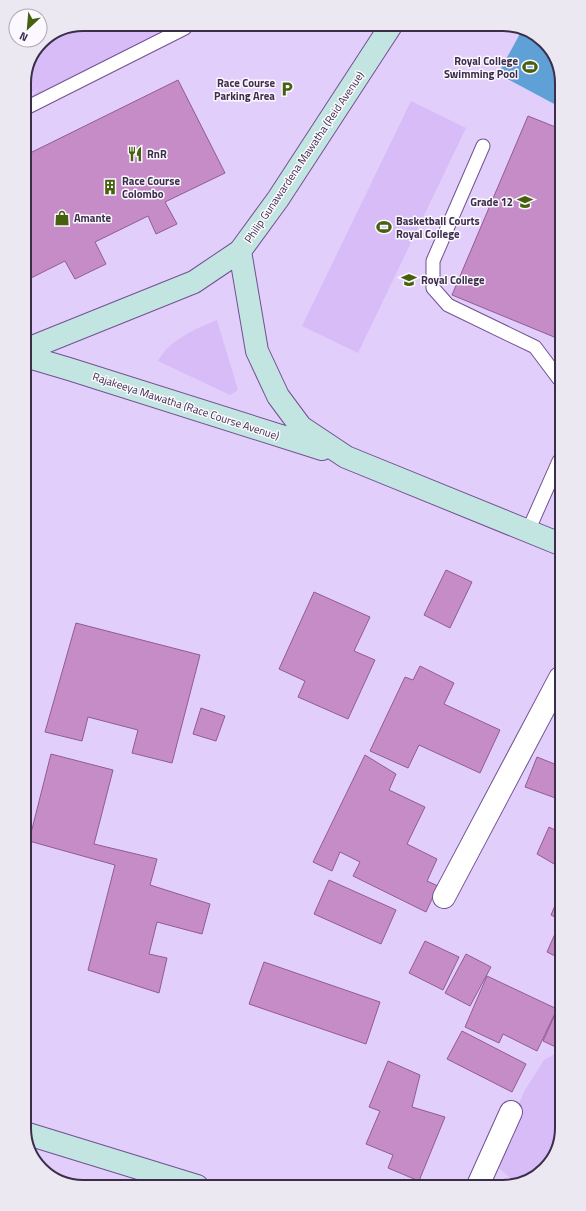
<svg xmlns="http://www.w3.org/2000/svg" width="586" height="1211" font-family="'Titillium Web',sans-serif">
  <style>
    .green { fill: #d7bcf7 }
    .water { fill: #5fa0d7 }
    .building { fill: #c68cc7; stroke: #915b93 }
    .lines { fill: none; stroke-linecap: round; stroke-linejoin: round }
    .lane-casing { stroke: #715191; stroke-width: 15 }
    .street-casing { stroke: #715191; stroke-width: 24 }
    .secondary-casing { stroke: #715191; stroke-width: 24 }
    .lane { stroke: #fff; stroke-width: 13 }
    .street { stroke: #fff; stroke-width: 22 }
    .secondary { stroke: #c2e5e1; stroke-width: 22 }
    .labels { text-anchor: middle; stroke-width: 3; stroke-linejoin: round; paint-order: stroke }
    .poi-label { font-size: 11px; font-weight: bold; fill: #3c2e4b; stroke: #fbf8ff; text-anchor: start }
    .street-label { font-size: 11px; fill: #3c2e4b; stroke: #fbf8ff }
    .rim { fill: none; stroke: #3c2e4b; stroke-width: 2 }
  </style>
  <rect width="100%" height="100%" fill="#e2cefa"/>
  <path class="green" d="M83,24h71l6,13 -135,67 14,-16 -15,9v-17l18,-39z
    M411,101l55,27 -108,225 -56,-27z
    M217,320l21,70 -8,5 -72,-34c11,-21 39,-33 59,-41z
    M555,1054l7,4v70l-10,33 -27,22h-9l-17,-15v-19l26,-59 19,-30z"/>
  <path class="water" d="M522,30l17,6 19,25v45l-60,-32z"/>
  <path class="building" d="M178,80l47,93 -60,29 12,22 -21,10 -8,-18 -53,26 11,22 -31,15 -10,-18 -40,20 -1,-125z
    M528,116l30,12v148l-3,7 3,2 1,54 -107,-44z
    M446,570l26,12 -22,46 -26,-13z
    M26,585l5,1 -5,17z
    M314,592l56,25 -16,34 21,9 -27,59 -50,-22 7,-16 -26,-12z
    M76,623l124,32 -28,108 -40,-10 6,-23 -50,-13 -6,24 -37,-9z
    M420,666l34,17 -10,21 56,26 -20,43 -61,-28 -11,23 -38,-17 35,-74 8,3z
    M201,708l24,8 -9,25 -23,-7z
    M51,754l62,16 -19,74 63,15 -7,26 60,19 -8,30 -45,-12 -8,32 18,4 -8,35 -71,-23 27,-105 -86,-24z
    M365,755l31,19 -7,16 36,17 -18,37 30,15 -10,22 11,5 -12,26 -73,-36 7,-14 -20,-10 -8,19 -19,-9z
    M537,757l20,8 3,-8 1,43 -36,-13z
    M549,827l12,6v35l-24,-14z
    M329,880l67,30 -15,34 -67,-30z
    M561,891v29l-10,-5z
    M561,920v39l-14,-7z
    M425,941l34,16 -16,33 -34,-17z
    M466,954l25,13 -21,39 -25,-13z
    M264,962l116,40 -14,42 -117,-40z
    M487,976l70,33 -20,42 -34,-17 -4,9 -34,-16z
    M561,1001l1,49 -19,-9z
    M462,1031l64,33 -14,28 -65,-33z
    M388,1061l32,14 -8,32 33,10 -26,64 -31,-13 5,-13 -27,-11 14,-33 -11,-4z"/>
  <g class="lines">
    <g class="lane-casing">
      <path id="lane" d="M24,109l161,-81
        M483,146l-50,115v27l15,17 87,42 24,32
        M528,531l31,-70"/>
    </g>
    <g class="street-casing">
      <path id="street" d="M444,897l116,-219
        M479,1183l32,-71"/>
    </g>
    <g class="secondary-casing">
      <path id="secondary" d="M240,251l17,100 21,45 23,31 45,30 214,87
        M25,350l169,-68 46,-31 38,-52 114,-175
        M25,356l44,13 253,80
        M28,1134l169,52"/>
    </g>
    <use href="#lane" class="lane"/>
    <use href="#street" class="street"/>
    <use href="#secondary" class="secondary"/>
  </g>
  <defs>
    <g id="stadium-bare" transform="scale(1.2)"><path d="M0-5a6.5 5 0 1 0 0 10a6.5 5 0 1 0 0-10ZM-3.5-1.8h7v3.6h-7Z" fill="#47600e" stroke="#fbf8ff" stroke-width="2.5" paint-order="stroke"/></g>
    <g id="parking-bare" transform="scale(1.2)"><path d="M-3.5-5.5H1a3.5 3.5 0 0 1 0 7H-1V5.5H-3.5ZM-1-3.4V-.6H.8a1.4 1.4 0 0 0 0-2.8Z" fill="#47600e" stroke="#fbf8ff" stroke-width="2.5" paint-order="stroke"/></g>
    <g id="restaurant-bare" transform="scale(1.2)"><path d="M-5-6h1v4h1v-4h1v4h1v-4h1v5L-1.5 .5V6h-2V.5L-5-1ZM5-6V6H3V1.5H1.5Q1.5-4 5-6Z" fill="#47600e" stroke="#fbf8ff" stroke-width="2.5" paint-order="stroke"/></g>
    <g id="building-bare" transform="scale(1.2)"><path d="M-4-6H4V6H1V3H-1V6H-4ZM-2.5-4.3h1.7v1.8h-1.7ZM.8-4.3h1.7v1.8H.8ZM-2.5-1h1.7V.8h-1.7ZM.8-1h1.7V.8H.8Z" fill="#47600e" stroke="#fbf8ff" stroke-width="2.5" paint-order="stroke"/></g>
    <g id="university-bare" transform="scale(1.2)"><path d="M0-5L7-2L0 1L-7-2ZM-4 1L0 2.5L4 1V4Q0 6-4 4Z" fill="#47600e" stroke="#fbf8ff" stroke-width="2.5" paint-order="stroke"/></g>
    <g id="shop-bare" transform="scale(1.2)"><path d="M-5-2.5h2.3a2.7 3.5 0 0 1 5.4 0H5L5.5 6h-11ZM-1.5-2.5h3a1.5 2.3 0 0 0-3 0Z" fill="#47600e" stroke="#fbf8ff" stroke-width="2.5" paint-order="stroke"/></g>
    <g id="school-bare" transform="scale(1.2)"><path d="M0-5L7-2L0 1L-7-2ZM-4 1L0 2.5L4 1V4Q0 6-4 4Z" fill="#47600e" stroke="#fbf8ff" stroke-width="2.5" paint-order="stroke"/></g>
  </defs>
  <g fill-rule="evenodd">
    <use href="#stadium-bare" x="530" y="67"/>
    <use href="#parking-bare" x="287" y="89"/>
    <use href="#restaurant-bare" x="135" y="154"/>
    <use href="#building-bare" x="110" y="187"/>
    <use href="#university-bare" x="525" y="202"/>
    <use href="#shop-bare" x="62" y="218"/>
    <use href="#stadium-bare" x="384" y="227"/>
    <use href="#school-bare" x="409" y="280"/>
  </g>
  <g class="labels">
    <g class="poi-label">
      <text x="518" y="65" text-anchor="end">Royal College<tspan x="518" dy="13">Swimming Pool</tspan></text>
      <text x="275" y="87" text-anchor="end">Race Course<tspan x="275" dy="13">Parking Area</tspan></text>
      <text x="147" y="158">RnR</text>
      <text x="122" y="185">Race Course<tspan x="122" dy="13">Colombo</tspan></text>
      <text x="513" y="206" text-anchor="end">Grade 12</text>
      <text x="74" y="222">Amante</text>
      <text x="396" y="225">Basketball Courts<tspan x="396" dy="13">Royal College</tspan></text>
      <text x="421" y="284">Royal College</text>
    </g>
    <g class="street-label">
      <text transform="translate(304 157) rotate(-56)" y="4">Philip Gunawardena Mawatha (Reid Avenue)</text>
      <text transform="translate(186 406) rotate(18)" y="4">Rajakeeya Mawatha (Race Course Avenue)</text>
    </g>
  </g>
  <path d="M0 0H586V1211H0ZM83 31H503A52 52 0 0 1 555 83V1128A52 52 0 0 1 503 1180H83A52 52 0 0 1 31 1128V83A52 52 0 0 1 83 31Z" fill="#ece8f1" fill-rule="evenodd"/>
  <path class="rim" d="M83 31H503A52 52 0 0 1 555 83V1128A52 52 0 0 1 503 1180H83A52 52 0 0 1 31 1128V83A52 52 0 0 1 83 31Z"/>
  <g transform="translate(28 28) rotate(206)"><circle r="19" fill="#fbf8ff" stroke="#afa7b7"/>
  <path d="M0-3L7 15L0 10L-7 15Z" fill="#47600e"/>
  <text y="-6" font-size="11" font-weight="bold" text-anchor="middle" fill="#3c2e4b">N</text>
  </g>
</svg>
